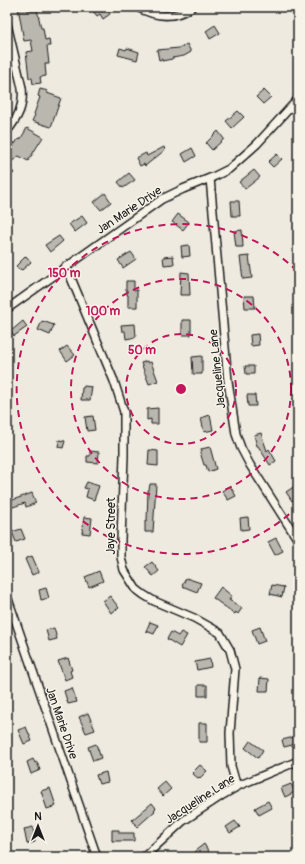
<svg xmlns="http://www.w3.org/2000/svg" width="305" height="864" font-family="Pangolin,sans-serif">
  <style>
    .building { fill: #bab7af; stroke: #1c1c1c }
    .lines { fill: none; stroke-linecap: round; stroke-linejoin: round }
    .street-casing { stroke: #1c1c1c; stroke-width: 10 }
    .street { stroke: #f7f3e8; stroke-width: 7 }
    .ring { fill: none; stroke: #c2185b; stroke-width: 2; stroke-dasharray: 7 5 }
    .labels { text-anchor: middle; stroke-width: 3; stroke-linejoin: round; paint-order: stroke }
    .street-label { font-size: 12px; fill: #1c1c1c; stroke: #f7f3e8 }
    .centre { fill: #c2185b; stroke: #f7f3e8; stroke-width: 2 }
    .ring-label { font-size: 12px; text-anchor: middle; font-weight: bold; fill: #c2185b; stroke: #f7f3e8; stroke-width: 3; stroke-linejoin: round; paint-order: stroke }
  </style>
  <rect width="100%" height="100%" fill="#eeeae0"/>
  <filter id="ink" filterUnits="userSpaceOnUse"><feTurbulence type="fractalNoise" baseFrequency=".025" numOctaves="2"/><feDisplacementMap in="SourceGraphic" scale="8" xChannelSelector="R" yChannelSelector="G"/><feConvolveMatrix kernelMatrix="1 2 1 2 8 2 1 2 1" color-interpolation-filters="sRGB"/></filter>
  <g filter="url(#ink)">
    <path class="building" d="M18,7h9l1,4 9,-2 4,19h2l2,12 4,-1 1,7h-3l2,18h-4l1,12 -6,1 1,6 -8,1 -1,-6h-3l-3,-26 7,-1 -2,-11 -7,1z
      M100,7h6l4,7 -7,5 -3,-5 -3,2 -4,-5z
      M215,25l5,8 -10,6 -4,-8z
      M187,44l4,8 -7,4 -12,2v1l-10,2v-2l-3,1 -2,-10 22,-2z
      M120,48l6,2 1,-2 12,4 -2,8 -19,-5z
      M40,89l8,2 -1,2 14,5 -10,29 -19,-6 3,-6 -1,-1 6,-17 -2,-1z
      M264,90l7,7 -8,7 -7,-7z
      M238,111l6,6 -12,11 -6,-7z
      M27,128l16,9 -15,24 -9,-5 -12,9 7,8 -7,5v-24l7,-12 1,2 3,-5 2,1z
      M218,131l6,8 -12,11 -6,-7z
      M164,147l1,3 -20,16 -1,-2 -4,2 -4,-8 10,-5 1,3z
      M192,148l4,8 -10,6 -4,-8z
      M277,154l5,5 -9,8 -5,-5z
      M254,170l6,7 -15,12 -6,-7z
      M129,173l6,7 -12,8 -5,-6z
      M105,193l6,9 -10,8 -7,-8z
      M231,201h8l1,15h-8z
      M178,214l11,8 -6,8 -11,-8z
      M82,216l5,7 -12,9 -6,-8z
      M242,230l1,17h-7l-2,-16z
      M59,236l4,5 -13,11 -5,-7z
      M189,245l1,11 -8,1 -1,-11z
      M131,252l5,7 -13,9 -5,-8z
      M26,256l5,6 -9,8 -1,-1 -2,1 -3,-4z
      M173,256l1,8 -10,1 -1,-8z
      M249,256l3,22 -9,1 -3,-22z
      M181,272l8,1 1,22h-10z
      M126,281h8v9h3v17h-9v-12h-1v-5h-1z
      M244,296h10l1,12h-10z
      M182,320h9v15h-9z
      M23,321l4,6 -13,9 -3,-5z
      M42,321l12,4 -4,10 -12,-5z
      M135,324l1,13 -10,2 -1,-8h-3l-1,-6z
      M258,334l1,11 -8,1 -1,-11z
      M67,346l8,9 -8,6 -7,-10z
      M202,356v18h-9l-1,-17z
      M147,361l1,2 3,-1 7,19 -9,3 -8,-21z
      M245,366h9v8h-8z
      M84,386l8,1 -2,13h-9l1,-12h1z
      M247,395h8l1,11h-8z
      M158,408v16h-7v-5l-4,1v-11z
      M210,415l3,15 -9,2 -3,-14z
      M93,416l2,14 -8,1 -2,-14z
      M261,433l6,18 2,-2 7,12 -6,4 -12,-19h-1l-3,-11z
      M59,440l6,1 -2,7 -5,-1z
      M210,447l6,22 -8,3 -2,-7h-2l-4,-13 2,-1 -1,-2z
      M149,450l9,1v15l-10,-1z
      M90,451l9,1 -1,11 -11,-1v-6h3z
      M87,482l12,4 -5,14 -8,-3 2,-8 -4,-1z
      M150,484h6l-3,48h-8v-11h2l1,-31h1z
      M298,484v13l-6,4 -6,-9z
      M230,486l6,10 -8,4 -6,-9z
      M32,493l4,10 -10,4 -1,-4 -18,6v-7z
      M84,517l8,1 -2,16 -8,-1z
      M248,517l1,12 -8,1 -1,-12z
      M21,529l4,10 -9,3 -4,-10z
      M276,538l7,13 -8,4 -7,-13z
      M32,556l7,16 -7,3 -7,-16z
      M152,562l7,9 -6,5 -8,-9z
      M99,571l4,10 -14,6 -4,-10z
      M186,578l15,5 -4,9 -15,-6z
      M272,585l12,2 -2,10 -12,-3z
      M221,587l11,9 -3,4 13,8 -4,6 -2,-2 -1,2 -22,-16z
      M46,588l3,10 -8,2 -2,-10z
      M110,596l9,12 -8,5 -8,-12z
      M150,622l8,3 -4,9 -8,-3z
      M260,627l5,14 -8,3 -5,-14z
      M54,628l3,11 -8,2 -3,-11z
      M171,632l7,4 3,-4 6,3 -7,12 -13,-8z
      M68,658l4,12 -2,1 2,6 -7,3 -7,-19z
      M210,659l1,8 -14,3 -2,-8z
      M260,678l9,1 -1,12h-9z
      M198,685h9v11h-9z
      M72,688l5,14 -9,2 -4,-13z
      M88,713l7,17 -9,3 -7,-16z
      M199,723h8v19h-8z
      M26,727l6,14 -8,3 -6,-14z
      M294,737l2,7 -12,3 -2,-7z
      M250,741l13,9 -5,8 -13,-10z
      M96,744l5,14 -8,3 -5,-14z
      M33,759l2,4 2,-1 3,8 -9,4 -4,-12z
      M200,765l7,6 -8,8 -7,-6z
      M106,772l2,10 -9,2 -3,-9z
      M165,782l6,7 -8,7 -6,-7z
      M291,784l4,8 -10,5 -4,-9z
      M50,788l6,18 -9,3 -6,-18z
      M268,801l4,7 -13,7 -4,-7z
      M152,803l4,5 -2,2 1,1 -18,16 -5,-7z
      M235,821l5,6 -10,6 -4,-6z
      M33,827l2,15 -8,2 -3,-15z
      M112,830h7v3h15v8h-22z
      M204,844l5,8 -8,5h-2l-4,-6z"/>
    <g class="lines">
      <g class="street-casing">
        <path id="street" d="M137,7c18,10 37,12 55,0
          M7,24l15,64c2,18 -4,30 -15,43
          M210,178l18,203 8,53 5,14 9,17 48,75
          M66,266l48,115 10,31v44l-3,84v17l3,13 12,19 8,6 10,6 40,17 16,9 10,6 10,17 5,19 -5,64 1,33 6,21
          M7,309l155,-110 21,-10 32,-13 14,-7 28,-25 41,-45
          M7,596l90,261
          M144,857l39,-36 38,-25 19,-11 58,-24"/>
      </g>
      <use href="#street" class="street"/>
    </g>
  </g>
  <g class="ring">
    <circle cx="181" cy="389" r="55"/>
    <circle cx="181" cy="389" r="110"/>
    <path d="M298 506A165 165 0 1 1 298 272"/>
  </g>
  <g class="labels">
    <g class="street-label">
      <text transform="translate(129 210) rotate(-34)" y="4">Jan Marie Drive</text>
      <text transform="translate(217 369) rotate(-96)" y="4">Jacqueline Lane</text>
      <text transform="translate(111 526) rotate(-90)" y="4">Jaye Street</text>
      <text transform="translate(62 723) rotate(71)" y="4">Jan Marie Drive</text>
      <text transform="translate(200 799) rotate(-33)" y="4">Jacqueline Lane</text>
    </g>
  </g>
  <circle cx="181" cy="389" r="6" class="centre"/>
  <g class="ring-label">
    <text x="64" y="277">150 m</text>
    <text x="103" y="315">100 m</text>
    <text x="142" y="354">50 m</text>
  </g>
  <rect width="305" height="864" fill="none" stroke="#f7f3e8" stroke-width="24"/>
  <rect x="12" y="12" width="281" height="840" fill="none" stroke="#1c1c1c" stroke-width="1.5" filter="url(#ink)"/>
  <g transform="translate(38 826)" stroke="#f7f3e8" stroke-width="3" paint-order="stroke">
  <path d="M0-3L7 15L0 10L-7 15Z" fill="#1c1c1c"/>
  <text y="-6" font-size="11" font-weight="bold" text-anchor="middle" fill="#1c1c1c">N</text>
  </g>
</svg>
